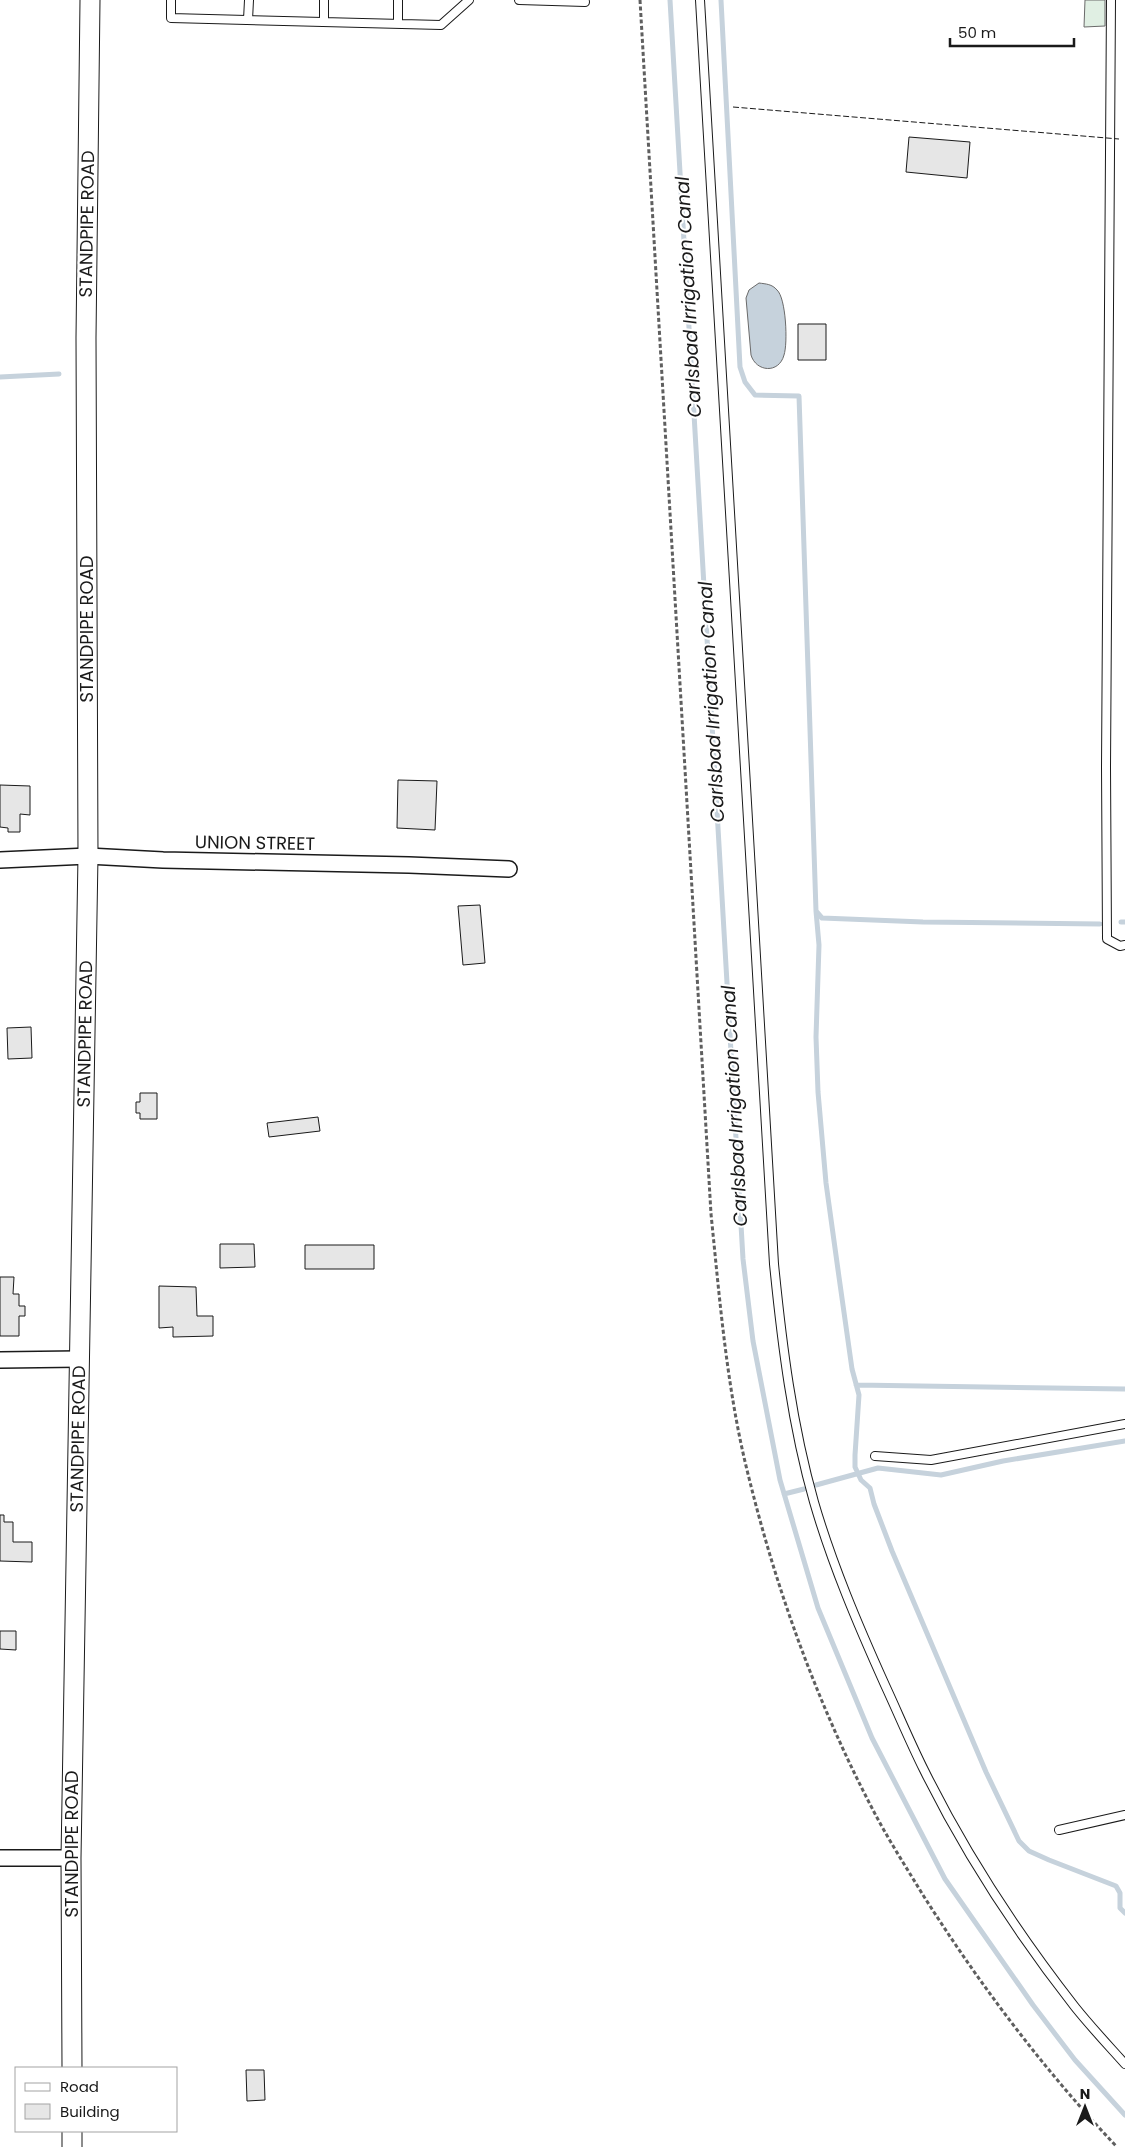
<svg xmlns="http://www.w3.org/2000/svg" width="1125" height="2147" font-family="Poppins,sans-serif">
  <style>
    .green { fill: #e0efe3; stroke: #6a6a6a }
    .water { fill: #c6d2dc; stroke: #6a6a6a }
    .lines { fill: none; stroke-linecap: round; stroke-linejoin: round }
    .stream { stroke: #c6d2dc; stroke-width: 5 }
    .building { fill: #e6e6e6; stroke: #1a1a1a }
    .service-casing { stroke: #1a1a1a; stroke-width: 10 }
    .minor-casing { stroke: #1a1a1a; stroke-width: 18 }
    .tertiary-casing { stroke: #1a1a1a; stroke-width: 21 }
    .path { stroke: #5f5f5f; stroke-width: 3; stroke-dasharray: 4 2.5; stroke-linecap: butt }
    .service { stroke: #fff; stroke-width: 8 }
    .minor { stroke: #fff; stroke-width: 15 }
    .tertiary { stroke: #fff; stroke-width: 19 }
    .fence { stroke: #1a1a1a; stroke-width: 1; stroke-dasharray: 6 2.5; stroke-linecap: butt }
    .labels { text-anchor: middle; stroke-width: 4; stroke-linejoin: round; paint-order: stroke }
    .street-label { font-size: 18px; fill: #1a1a1a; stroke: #fff }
    .water-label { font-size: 19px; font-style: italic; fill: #1a1a1a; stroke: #fff }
  </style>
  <rect width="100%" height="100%" fill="#fff"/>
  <path class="green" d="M1085,0h20v26l-21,1z"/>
  <path class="water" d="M759,283c7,1 13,1 18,7 9,8 11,53 7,65 -5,19 -28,17 -33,0l-5,-57 3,-8z"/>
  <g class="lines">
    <path class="stream" d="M670,0l73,1259 10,82 27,139 38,128 54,130 73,141 88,126 42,55 50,55
      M721,0l19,367 5,15 10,13 44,1 17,515 6,7 101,4 177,2
      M0,377l59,-3
      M816,911l3,34 -3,92 2,55 8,91 13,94 13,92 7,26 -4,60v12l6,13 9,8 4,16 18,47 94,221 33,69 10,10 20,9 67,26 4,7v15l5,5
      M1121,922h4
      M856,1385l269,4
      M816,1485l62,-17 63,7 62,-14 122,-20
      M784,1494l20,-5"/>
  </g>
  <path class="building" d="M909,137l61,5 -3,36 -61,-6z
    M798,324h28v36h-28z
    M398,780l39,1 -2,49 -38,-2z
    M0,785l30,1v29l-10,-1v18h-12v-4l-8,-1z
    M480,905l5,58 -22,2 -5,-59z
    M31,1027l1,31 -24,1 -1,-31z
    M140,1093h17v26h-17v-6h-4v-11h4z
    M318,1117l2,14 -51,6 -2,-14z
    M220,1244h34l1,23 -35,1z
    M305,1245h69v24h-69z
    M0,1277h14l-1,17h6v12h6v10h-6v20h-19z
    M159,1286l37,1 1,29h16v20l-40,1v-10l-14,1z
    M0,1515h4v7h9v20h19v20l-32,-1z
    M0,1631h16v19l-16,-1z
    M246,2070h18l1,30 -18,1z"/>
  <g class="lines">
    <g class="service-casing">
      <path id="service" d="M171,0v18l270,7 28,-25
        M324,0v22
        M519,0l66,2
        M700,0l74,1264c8,80 18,161 40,238 18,62 44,123 71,183 13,28 25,57 39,85 41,83 94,164 151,237 16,20 33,38 50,57
        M1111,0l-5,767 1,172 13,7 5,-1
        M248,20l1,-20
        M398,23v-23
        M875,1456l56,4 194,-36
        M1059,1830l66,-15"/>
    </g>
    <g class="minor-casing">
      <path id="minor" d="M0,860l88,-4 75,4 246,5 100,4
        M0,1360l79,-1
        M0,1858h71"/>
    </g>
    <g class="tertiary-casing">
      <path id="tertiary" d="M72,2068l-1,-210 17,-1002 -2,-518 4,-338
        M72,2131v16"/>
    </g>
    <path class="path" d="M640,0l71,1214c9,88 16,178 38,264 28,114 69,227 124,332 15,29 33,57 50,85 57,90 121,175 194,252"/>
    <use href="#service" class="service"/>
    <use href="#minor" class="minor"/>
    <use href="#tertiary" class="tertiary"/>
    <path class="fence" d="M733,107l386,32"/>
  </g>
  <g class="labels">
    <g class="street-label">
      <text transform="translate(87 224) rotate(-89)" y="6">STANDPIPE ROAD</text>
      <text transform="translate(87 629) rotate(-90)" y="6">STANDPIPE ROAD</text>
      <text transform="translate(255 843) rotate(1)" y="6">UNION STREET</text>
      <text transform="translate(85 1034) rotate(-89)" y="6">STANDPIPE ROAD</text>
      <text transform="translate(78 1439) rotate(-89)" y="6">STANDPIPE ROAD</text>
      <text transform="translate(72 1844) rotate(-90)" y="6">STANDPIPE ROAD</text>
    </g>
    <g class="water-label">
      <text transform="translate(688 297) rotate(-93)" y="7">Carlsbad Irrigation Canal</text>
      <text transform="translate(711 702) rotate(-93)" y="7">Carlsbad Irrigation Canal</text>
      <text transform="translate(734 1106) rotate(-93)" y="7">Carlsbad Irrigation Canal</text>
    </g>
  </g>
  <rect x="15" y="2067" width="162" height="65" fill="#ffffff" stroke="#a3a3a3"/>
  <rect x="25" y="2083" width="25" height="8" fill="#ffffff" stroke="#a3a3a3"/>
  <text x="60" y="2092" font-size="15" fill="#1a1a1a">Road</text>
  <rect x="25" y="2104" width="25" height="15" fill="#e6e6e6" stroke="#a3a3a3"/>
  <text x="60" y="2117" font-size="15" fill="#1a1a1a">Building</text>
  <g transform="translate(1085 2107)" stroke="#ffffff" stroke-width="4" paint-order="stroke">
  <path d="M0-4L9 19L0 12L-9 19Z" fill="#1a1a1a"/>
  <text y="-8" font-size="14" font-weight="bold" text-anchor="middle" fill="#1a1a1a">N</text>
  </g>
  <path d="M950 38v8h124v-8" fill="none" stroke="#1a1a1a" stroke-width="2.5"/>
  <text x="958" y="38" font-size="15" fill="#1a1a1a" stroke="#ffffff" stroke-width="4" paint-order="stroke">50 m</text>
</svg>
